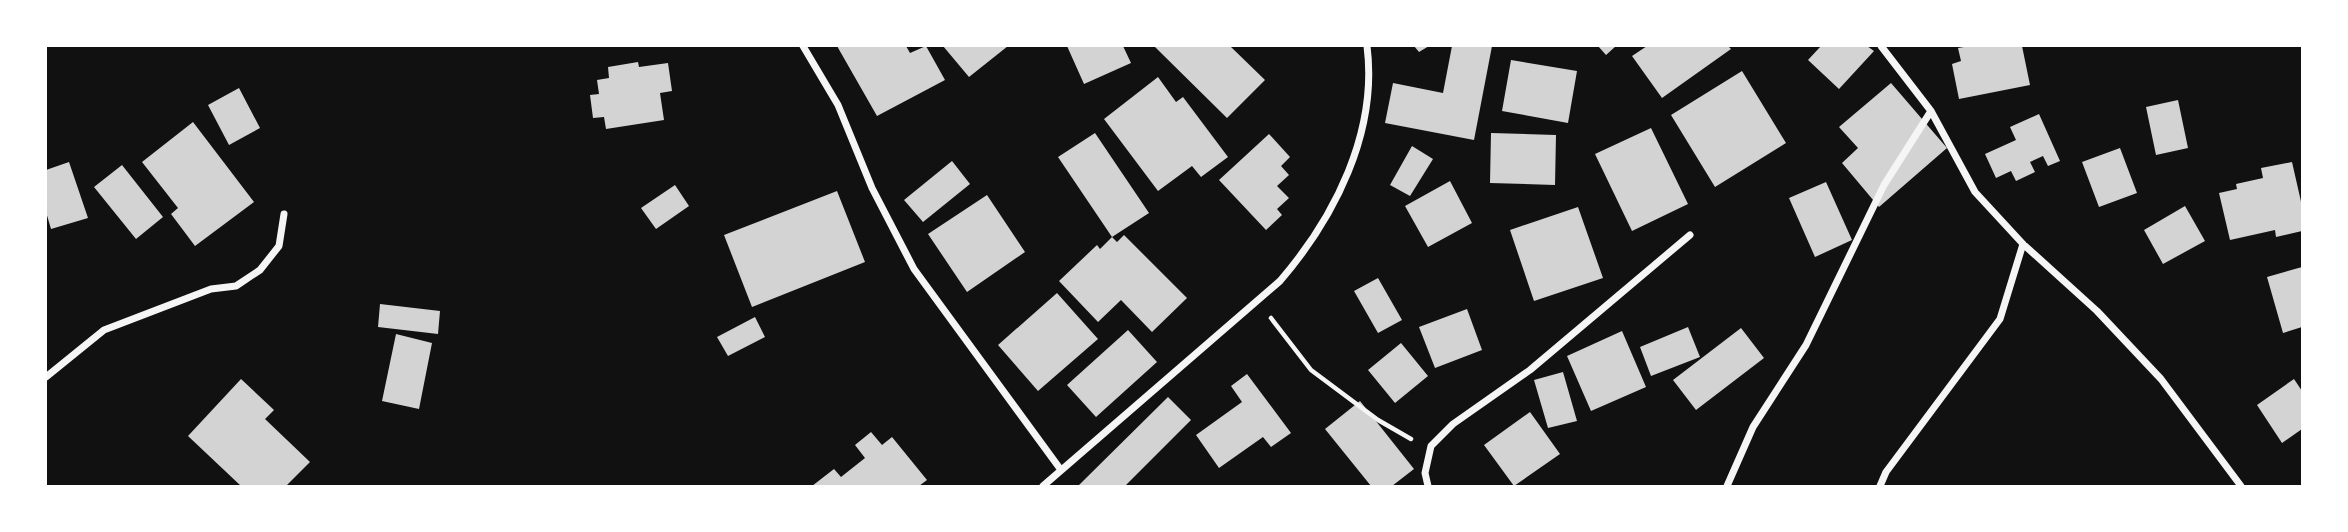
<svg xmlns="http://www.w3.org/2000/svg" width="2348" height="532" font-family="Manrope,sans-serif">
  <style>
    .building { fill: #d3d3d3 }
    .lines { fill: none; stroke-linecap: round; stroke-linejoin: round }
    .path { stroke: #f5f5f5; stroke-width: 4.5 }
    .minor { stroke: #f5f5f5; stroke-width: 7 }
  </style>
  <rect width="100%" height="100%" fill="#111"/>
  <path class="building" d="M837,46h69l4,7 16,-7 19,34 -68,36z
    M943,46h65l-39,31z
    M1067,46h56l8,17 -47,21z
    M1154,46h76l35,34 -38,38z
    M1414,46h15l-10,6z
    M1452,46h40l-18,94 -89,-17 8,-40 50,10z
    M1598,46h18l-10,9z
    M1647,46h81l3,3 -69,49 -30,-42z
    M1821,46h46l7,5 -35,38 -31,-29z
    M1970,46h52l8,39 -71,14 -7,-35 9,-3 -3,-13z
    M1511,60l66,11 -9,52 -66,-12z
    M638,62l1,5 29,-4 4,28 -12,2 4,27 -58,9 -2,-12 -11,1 -3,-23 9,-1 -2,-14 12,-2 -1,-11z
    M1742,71l44,72 -71,44 -44,-72z
    M1158,77l18,25 7,-5 45,60 -27,20 -9,-11 -34,25 -54,-72z
    M1891,83l56,65 -68,59 -37,-44 16,-15 -19,-21z
    M239,88l21,40 -31,17 -21,-40z
    M2178,100l10,48 -32,7 -10,-48z
    M2039,114l21,47 -12,5 -5,-10 -13,6 5,10 -19,9 -5,-10 -15,7 -11,-24 31,-14 -6,-13z
    M193,122l61,80 -59,44 -24,-32 7,-6 -36,-46z
    M1651,128l37,76 -56,27 -37,-77z
    M1095,133l54,80 -37,24 -54,-80z
    M1491,133l65,2 -1,50 -65,-2z
    M1269,134l21,23 -9,9 8,9 -12,11 12,12 -12,11 5,6 -16,15 -47,-50z
    M1412,146l21,13 -23,37 -20,-11z
    M2120,148l17,45 -38,14 -17,-45z
    M952,161l18,23 -47,38 -19,-22z
    M69,162l19,56 -37,11 -5,-17v-42z
    M2292,162l10,44v25l-26,6 -1,-7 -45,10 -11,-47 18,-4 -1,-5 27,-6 -2,-10z
    M122,165l41,52 -27,22 -42,-52z
    M1450,181l22,42 -44,24 -23,-41z
    M1826,182l26,58 -37,17 -26,-59z
    M675,185l14,21 -33,23 -15,-21z
    M837,191l28,71 -113,45 -28,-72z
    M987,195l38,57 -58,40 -39,-58z
    M2185,206l20,35 -42,23 -19,-34z
    M1578,207l25,71 -69,23 -24,-71z
    M1124,235l63,63 -35,34 -31,-32 -23,22 -39,-41 38,-36 3,4 12,-12 5,5z
    M2302,267v60l-19,6 -16,-56z
    M1378,278l24,42 -24,13 -24,-42z
    M1057,293l41,46 -60,52 -40,-46z
    M380,304l60,7 -2,23 -60,-7z
    M1467,309l15,41 -47,18 -16,-41z
    M755,317l10,20 -37,19 -11,-19z
    M1688,327l12,30 -49,19 -11,-29z
    M1741,328l23,30 -68,52 -23,-30z
    M1128,330l29,32 -61,55 -29,-32z
    M1622,331l24,56 -55,24 -24,-55z
    M396,334l36,9 -13,66 -37,-8z
    M1401,343l27,33 -33,27 -27,-33z
    M1563,372l14,49 -29,7 -14,-48z
    M1247,374l44,59 -20,14 -8,-10 -44,31 -23,-33 46,-33 -11,-16z
    M241,379l33,31 -9,9 45,43 -24,24h-45l-53,-50z
    M2294,379l8,12v38l-20,14 -25,-38z
    M1168,397l23,23 -66,66h-47z
    M1360,401l54,68 -22,17h-21l-46,-57z
    M1530,412l30,42 -46,32 -30,-41z
    M871,432l11,13 10,-8 35,43 -8,6h-107l22,-17 7,8 24,-19 -10,-13z"/>
  <g class="lines">
    <path class="path" d="M1271,318l40,52 67,50 33,19"/>
    <path class="minor" d="M803,46l35,59 34,83 42,81 147,201
      M1881,46l50,65 44,81 48,52 74,67 64,68 80,107
      M46,377l58,-47 107,-41 25,-3 24,-16 19,-24 5,-32
      M1043,486l237,-205c55,-64 98,-149 87,-235
      M1428,486l-3,-13 6,-27 22,-22 77,-54 160,-135
      M1727,486l26,-59 53,-82 78,-160 47,-74
      M1880,486l6,-14 114,-153 23,-75"/>
  </g>
  <rect width="2348" height="532" fill="none" stroke="#ffffff" stroke-width="94"/>
</svg>
